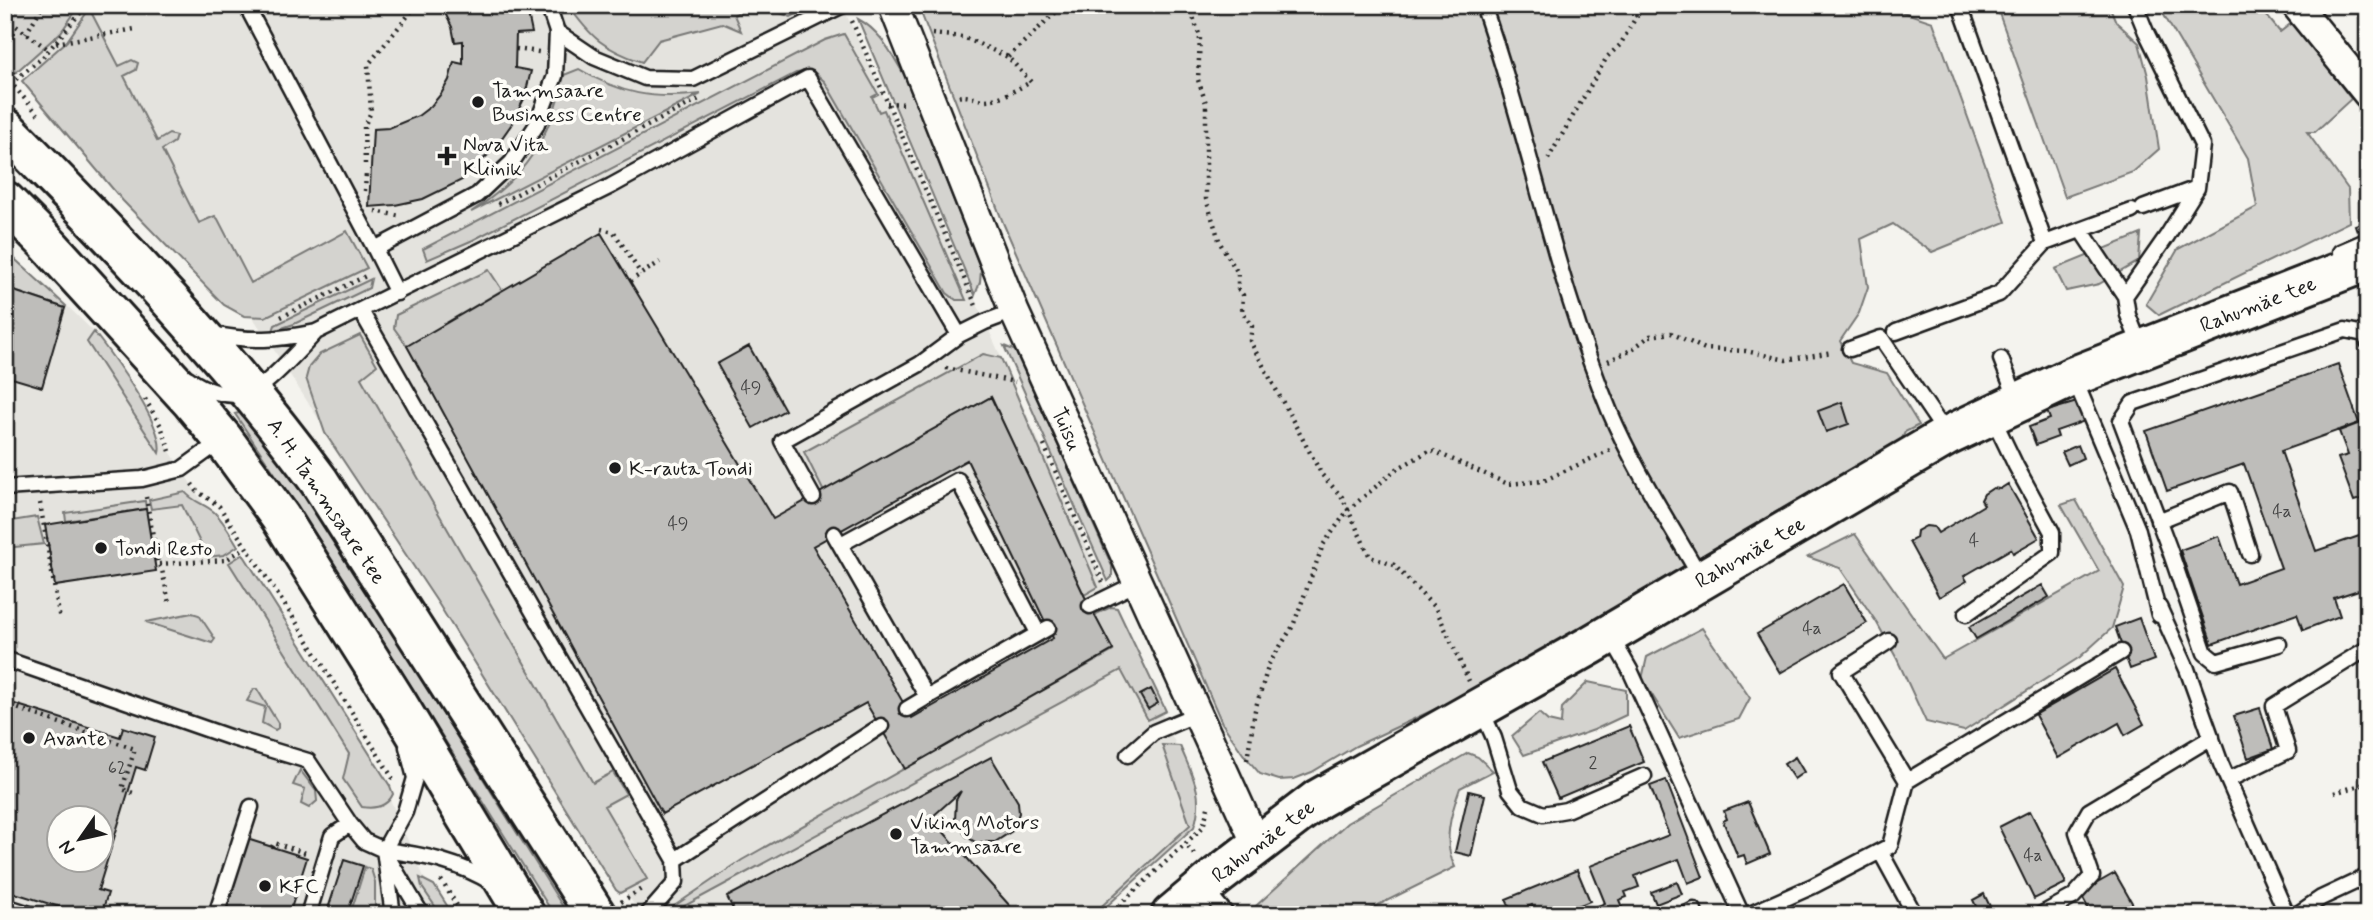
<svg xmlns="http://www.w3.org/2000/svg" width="2373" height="920" font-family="Mynerve,sans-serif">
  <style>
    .built { fill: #e4e3de; fill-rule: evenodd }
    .green { fill: #d4d3cf; stroke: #787876; stroke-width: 2 }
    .building { fill: #bebdba; stroke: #1c1c1c; stroke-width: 2; fill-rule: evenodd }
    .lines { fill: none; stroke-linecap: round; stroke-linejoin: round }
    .lane-casing { stroke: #1c1c1c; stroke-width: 19 }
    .street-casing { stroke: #1c1c1c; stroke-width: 33 }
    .secondary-casing { stroke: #1c1c1c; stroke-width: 44 }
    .primary-casing { stroke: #1c1c1c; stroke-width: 44 }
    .path { stroke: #1c1c1c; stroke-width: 4.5; stroke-dasharray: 2 5; stroke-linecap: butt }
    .lane { stroke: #fdfcf7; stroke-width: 14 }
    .street { stroke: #fdfcf7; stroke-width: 28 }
    .secondary { stroke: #fdfcf7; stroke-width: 38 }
    .primary { stroke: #fdfcf7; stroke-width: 38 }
    .poi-dot { fill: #1c1c1c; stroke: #fdfcf7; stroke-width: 2.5 }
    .labels { text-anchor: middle; stroke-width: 7; stroke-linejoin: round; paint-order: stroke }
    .number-label { font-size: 18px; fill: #444 }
    .poi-label { font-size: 21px; fill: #1c1c1c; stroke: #fdfcf7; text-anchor: start }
    .street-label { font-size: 21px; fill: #1c1c1c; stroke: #fdfcf7 }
  </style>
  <rect width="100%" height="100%" fill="#f4f3ee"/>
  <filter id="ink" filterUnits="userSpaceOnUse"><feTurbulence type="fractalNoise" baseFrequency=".0143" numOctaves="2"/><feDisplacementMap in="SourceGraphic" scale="14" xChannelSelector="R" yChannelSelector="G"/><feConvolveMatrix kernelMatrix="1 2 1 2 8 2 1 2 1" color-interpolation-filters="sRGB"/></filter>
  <g filter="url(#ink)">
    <path class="built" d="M5,5h697l-65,30 118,-30h87l345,764 3,56 -98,90h-450l-27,-37 -361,-559 -249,-283z
      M5,253l44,35 45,44 291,456 42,96 19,31h-441zM60,818h42v42h-42z"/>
    <path class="green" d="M5,5h75l-19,27 -46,41 -10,-11z
      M92,5h6l-8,5 29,56 13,-6 6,3 -2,7 -12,6 33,65 12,-7 7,2 -2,6 -12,8 37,73 16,-7 3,3 33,64 96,-52 20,37 -102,49 -21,-1 -20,-11 -101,-104 -101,-120 45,-40z
      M568,5h182l-16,10 7,16 -19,-8 -63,17 -17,22c-38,-13 -51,-24 -74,-57z
      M757,5h57l-23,12z
      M918,5h978l1,5 36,12 73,200 -74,30 -39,-28 -32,15 7,48 -9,26 -19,28 11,22 36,10 32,52 -14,7 -4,9 -101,57 -300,177 -39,22 -105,49 -44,26 -18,7 -15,1 -19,-6 -17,-20 -21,-31 -218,-498z
      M1996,5h113l7,17 23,21 9,33 11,73 -26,23 -68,25z
      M2158,5h100l22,27 13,-10 58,77 -36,33h-8l41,57 1,33 -190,93 -13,-11 32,-55 79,-42 -9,-49z
      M858,19c23,12 34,36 47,57l76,194 -1,12 -5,13z
      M844,34l34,60 -6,3 7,15 5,-2 82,190h-10l-9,-7 -122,-211 -12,-11 -17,2 -323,167 -46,20 -4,-11 402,-209z
      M579,69c41,25 75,31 122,25l-230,118c55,-35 79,-74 93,-137z
      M2141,234l-2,27 -40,23 -33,7 -11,-22z
      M5,250l61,56 -1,2 -60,-20z
      M489,270l13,20 -95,56 -13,-18 2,-13z
      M371,279l-2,9 -75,36 -21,7 2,-6z
      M94,332c17,22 72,95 65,121l-72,-111z
      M360,335l17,30 -16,13 232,405 20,-11 13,22 -22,12 43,73 -27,14 -4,-3 -178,-287 -113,-170 -19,-55 3,-11 11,-13z
      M1004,346l12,5 96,215v11l-4,4z
      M983,354l18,4 97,229 -14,8 -93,-198 -167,95 -20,-40z
      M243,412l58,79 38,56 229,368h-14l-230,-368 -89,-133z
      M185,492c8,10 20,12 29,20 10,9 17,23 24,34l-14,9 -17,2 -25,-52 -31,4 -2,-9z
      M2076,500l48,87 -12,41 -32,29 -116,74 -38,-9 -29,-63 -20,-36 -37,-55 -32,-11 47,-23 88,125 156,-88 -38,-66z
      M145,501l1,8 -80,12 -1,-8z
      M37,517l7,27 -39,4v-26z
      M243,554l147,232 3,8c-6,13 -18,15 -31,13l-19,-28 6,-25 -120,-191z
      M1111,607l6,1 49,103 -18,9 -27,-50 -453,245h-7l81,-55 371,-209 -19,-36z
      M192,613l7,2 16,24 -3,4 -66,-21z
      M1702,628l48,70 -11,21 -60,19 -37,-59 5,-22z
      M1588,682l38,8v25l-32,15 -70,25 -12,-19 27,-23 9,8 13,3 1,-16z
      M254,689h3l21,34v5l-3,2 -13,-7 3,-16 -18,-6z
      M1162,745l18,1c12,29 25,49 14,81l-97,88h-5l98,-90z
      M1468,753l10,4 15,14 -33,17c-9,25 -18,55 -5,79l-91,45 1,3h-119l101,-92z
      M300,770l16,21 1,10 -8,7 -8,-4 4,-15 -12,-4z
      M365,867l6,2 4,13v33h-25z
      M420,878l14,7 19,30h-12l-19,-28z"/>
    <path class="building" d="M441,5h85l6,28 -16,1 -1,34 16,3 -7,28 -13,26 -17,24 -32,31 -39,19 -28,6 -26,2 4,-78 16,-1 29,-12 13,-10 10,-12 8,-14 5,-18 9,2v-23l-8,1 -3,-15z
      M2368,220v6l-11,5 -2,-6z
      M601,233l172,286 218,-122 93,198 29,55 -208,119 -39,-66 -204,111 -255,-468zM967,460l86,178 -141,80 -99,-172z
      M5,288l60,20 -23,79 -37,-11z
      M749,346l36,64 -32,18 -36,-64z
      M2338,364l21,59 -78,28 35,100 52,-18v54l-34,11 6,18 -37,14 -6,-16 -85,30 -32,-94 39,-14 17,48 45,-16 -37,-104 -77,27 -21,-60z
      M1842,402l7,22 -23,8 -8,-21z
      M2077,402l8,19 -29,10 2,6 -22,8 -7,-18 21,-8 -3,-8z
      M2368,420v88l-4,-10 -10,3 -16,-43 10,-3 -9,-24z
      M2078,445l5,13 -15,7 -6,-13z
      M2008,484l31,54 -26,15 -2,-4 -47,27 3,5 -28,16 -30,-55 7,-4 1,-7 9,-5 8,1 4,6 46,-28 -3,-5 3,-6 9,-6 7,1z
      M146,509l10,62 -101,15 -10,-61z
      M1844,584l23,39 -87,50 -23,-39z
      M2042,585l7,12 -73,42 -7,-12z
      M2139,618l15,42 -24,9 -15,-42z
      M2115,669l29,55 -19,11 -6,-12 -61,35 -23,-43z
      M1151,689l7,14 -10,6 -8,-14z
      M5,701l115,36 3,-10 32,10 -10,33 -9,-3 -38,123 10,3 -7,22h-16l-80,-25zM60,818h42v42h-42z
      M2260,708l13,41 -25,9 -14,-42z
      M1629,726l15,36 -86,36 -16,-36z
      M991,757l27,45 1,11 -7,18 -17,11h-20l-9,-6 -11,-16 1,-20 5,-9 -30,27 79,88 -10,9h-264l-9,-18z
      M1795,757l9,15 -10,7 -10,-15z
      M1666,780l37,97 -15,6 -9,-24 -44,17 4,11 -14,5 2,5 -8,3 6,14 -32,1 -2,-6 14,-6 -15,-37 79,-31 -19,-49z
      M1469,791l16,4 -14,61 -16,-4z
      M1748,802l22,52 -23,10 -3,-9 -6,2 -15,-36 4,-2 -3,-8z
      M2030,811l36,72 -32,16 -35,-72z
      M247,839l60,19 -18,57h-65z
      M344,860l19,6 -16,49h-21z
      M1577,870l13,31 -34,14h-20l-4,-10 -20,8 -6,-14z
      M2115,873l24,42h-47l-12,-22z
      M1677,882l5,12 -26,10 -5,-12z
      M1984,894l10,21h-14l-7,-15z"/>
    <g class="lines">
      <g class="lane-casing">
        <path id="lane" d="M246,5l129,244
          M1483,5c47,134 72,275 127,407 25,59 61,113 92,168
          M1960,5l85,238
          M2135,5l11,27 56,113 -5,43 -54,20
          M557,32l37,25 51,21 48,1 150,-74
          M2081,230l44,66
          M2340,252l28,-12
          M397,293l-22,-44 102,-54 35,-33 24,-36 19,-50 2,-44 -9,-27
          M361,311l314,549 1,22 -29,33
          M1896,332l103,-38 46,-51 87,-32
          M212,334c41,8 64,6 104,-2l295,-146 197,-108 151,257 26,-13 29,-11
          M2141,348l-13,-33 -3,-19 42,-60 30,-48
          M1850,349l31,-11 66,97
          M2001,359l16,41
          M188,378c15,12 43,22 63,14 15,-5 52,-46 65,-60
          M2074,378l64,152 21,85
          M5,488l137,-9 40,-10 40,-29
          M813,497l-31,-56 138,-77 39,-29
          M2158,521l72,-29 20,62
          M834,534l93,163 121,-69
          M841,544l117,-64 80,153
          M1090,606l47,-23
          M2159,607l28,62 34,95 66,151
          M1966,614l86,-61v-21l-36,-66 -24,-50
          M1610,635l20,35 112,245
          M1889,641l-48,31 66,109
          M2279,644l-63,18 -11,-9 -36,-105 -48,-127 12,-18 212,-73 19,4 4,8
          M5,659l224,78 79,24 42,63 14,17 20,9 9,65
          M907,709l20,-12
          M1481,709l13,29 16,52 12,15 21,9 23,-4 78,-34
          M407,747l8,31 -10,34 -21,38c40,5 75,12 110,34
          M1128,755l26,-23 43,-18
          M2228,780l60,-29 -14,-45 94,-58
          M1880,851l35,64
          M387,856l35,59
          M675,860l206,-134
          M1205,889l22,26
          M5,906l28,9
          M216,915l35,-108
          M308,915l24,-79 18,-12
          M1684,915l10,-5
          M1748,915l65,-29 77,-40 17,-65 214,-129
          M2040,915l33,-18 19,-21 -15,-44 12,-21 123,-74
          M2296,915l25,-17 47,-22"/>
      </g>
      <g class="street-casing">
        <path id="street" d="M893,5l121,306 243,534
          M2296,5l72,89"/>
      </g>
      <g class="secondary-casing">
        <path id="secondary" d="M1171,915l45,-38 102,-78 273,-154 356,-209 127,-60 294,-115"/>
      </g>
      <g class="primary-casing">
        <path id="primary" d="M5,128c112,113 220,225 314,353l277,434
          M5,201l40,40 147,161 31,37 57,78 116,184 129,214"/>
      </g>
      <path class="path" d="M1189,5l11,32 -2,43 8,23v96l14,44 18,30v16l5,6 -1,16 10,15 -2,15 72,134 20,22 28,60 24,8 42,44 33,72
        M5,18l44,32
        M852,21l125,287
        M26,34l17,-29
        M932,34l31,3 45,20 23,25c-14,7 -31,18 -47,18 -11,-1 -16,-6 -27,-3
        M56,43l79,-14
        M516,49l23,3
        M1008,57l49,-46 11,-6
        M5,76l33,38
        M5,88l38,-31 44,-52
        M887,103l20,1
        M1548,159l59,-102 13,-12 23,-40
        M365,164l-1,-38 7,-14 -3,-47 43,-53
        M365,191l1,-17
        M498,204l203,-106
        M375,211l25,5
        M601,229l13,3 27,42
        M630,281l30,-19
        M281,317l87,-42
        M1608,361l23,-11 19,-14 21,-3 34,16 41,2 40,9 46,-8
        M946,368l69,14
        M145,399l16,27 10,28
        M1044,445l59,137
        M192,484l5,7 22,15 79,119 97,157
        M146,497l12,67 4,6 7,32
        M40,503l20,117
        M159,564l67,-4 20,-13
        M5,704l130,45 -13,40 14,5
        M1247,760l8,-50 14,-46 24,-38 30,-81 25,-35 49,-41 34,-19 77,34 35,-3 67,-31
        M2334,793l27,-8 7,1
        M272,847l2,-4 35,11
        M1194,854l-9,-10 18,-17 6,-23
        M441,880l22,35
        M621,902l22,-14
        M1109,915l76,-71"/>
      <use href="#lane" class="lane"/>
      <use href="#street" class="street"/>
      <use href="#secondary" class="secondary"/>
      <use href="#primary" class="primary"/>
    </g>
  </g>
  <g class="poi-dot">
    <circle cx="478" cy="102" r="7"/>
    <path d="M443.5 145.5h7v7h7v7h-7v7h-7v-7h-7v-7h7z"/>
    <circle cx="615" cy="468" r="7"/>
    <circle cx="101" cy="548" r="7"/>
    <circle cx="29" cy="738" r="7"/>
    <circle cx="896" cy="834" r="7"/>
    <circle cx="265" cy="886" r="7"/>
  </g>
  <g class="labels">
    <g class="number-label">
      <text x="751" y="393">49</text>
      <text x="2282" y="517">4a</text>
      <text x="678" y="529">49</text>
      <text x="1974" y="546">4</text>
      <text x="1812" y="634">4a</text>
      <text x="1593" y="768">2</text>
      <text x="117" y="773">62</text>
      <text x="2033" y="861">4a</text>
    </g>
    <g class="poi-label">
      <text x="492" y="97">Tammsaare<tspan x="492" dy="24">Business Centre</tspan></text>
      <text x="463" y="151">Nova Vita<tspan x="463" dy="24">Kliinik</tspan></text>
      <text x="629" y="475">K-rauta Tondi</text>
      <text x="115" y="555">Tondi Resto</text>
      <text x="43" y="745">Avante</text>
      <text x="910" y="829">Viking Motors<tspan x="910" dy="24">Tammsaare</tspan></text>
      <text x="279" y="893">KFC</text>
    </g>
    <g class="street-label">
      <text transform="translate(2258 304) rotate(-21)" y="7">Rahumäe tee</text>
      <text transform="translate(1067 429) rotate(66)" y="7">Tuisu</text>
      <text transform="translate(327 501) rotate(56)" y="7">A. H. Tammsaare tee</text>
      <text transform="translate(1750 552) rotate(-30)" y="7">Rahumäe tee</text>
      <text transform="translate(1263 841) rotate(-37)" y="7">Rahumäe tee</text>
    </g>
  </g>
  <rect width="2373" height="920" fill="none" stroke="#fdfcf7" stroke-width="28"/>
  <rect x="14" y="14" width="2345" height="892" fill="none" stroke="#1c1c1c" stroke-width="2.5" filter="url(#ink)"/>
  <g transform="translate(80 839) rotate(236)"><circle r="33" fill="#fdfcf7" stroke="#a3a29f" stroke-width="2"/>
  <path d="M0-5L12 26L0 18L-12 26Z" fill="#1c1c1c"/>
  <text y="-10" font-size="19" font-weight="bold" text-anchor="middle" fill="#1c1c1c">N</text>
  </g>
</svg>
